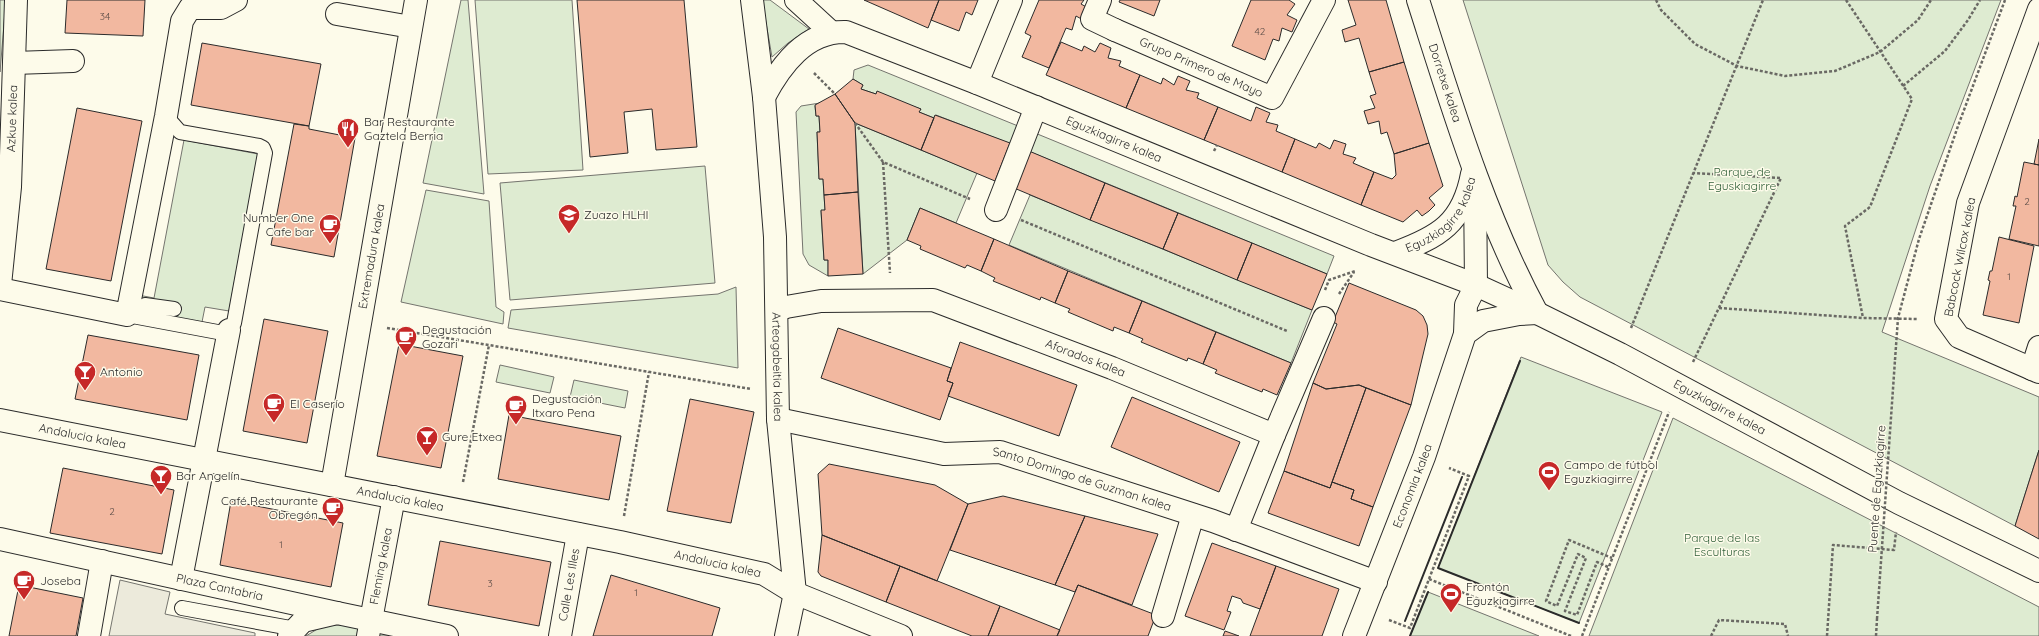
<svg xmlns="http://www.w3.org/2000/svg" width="2039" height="636" font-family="Quicksand,sans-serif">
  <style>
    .green { fill: #deebd1; stroke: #74746e }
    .parking { fill: #eceadb; stroke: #74746e }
    .building { fill: #f2b8a0; stroke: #2b2b2b }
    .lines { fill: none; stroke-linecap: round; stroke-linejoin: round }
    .service-casing { stroke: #2b2b2b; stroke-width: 16 }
    .pedestrian-casing { stroke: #2b2b2b; stroke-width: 24 }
    .minor-casing { stroke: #2b2b2b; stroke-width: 24 }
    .tertiary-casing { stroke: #2b2b2b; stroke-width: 24 }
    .path { stroke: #6a6964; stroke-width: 2.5; stroke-dasharray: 3 2; stroke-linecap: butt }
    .service { stroke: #fdfbea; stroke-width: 14 }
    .pedestrian { stroke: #fdfbea; stroke-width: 22 }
    .minor { stroke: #fdfbea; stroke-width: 22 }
    .tertiary { stroke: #fdfbea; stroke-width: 22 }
    .path-bridge { stroke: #6a6964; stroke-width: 2.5; stroke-dasharray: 3 2; stroke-linecap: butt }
    .wall { stroke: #2b2b2b; stroke-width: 2 }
    .labels { text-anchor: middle; stroke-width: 3; stroke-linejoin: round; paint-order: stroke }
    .number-label { font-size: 10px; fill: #5d4e48 }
    .street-label { font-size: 12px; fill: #2b2b2b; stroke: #fdfbea }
    .poi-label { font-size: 12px; fill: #2b2b2b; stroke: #fdfbea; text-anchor: start }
    .park-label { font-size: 12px; fill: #34623c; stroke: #fdfbea }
  </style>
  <rect width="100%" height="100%" fill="#fdfbea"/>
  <path class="green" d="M0,0h6l-6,72z
    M461,0h7l16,194 -61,-11z
    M475,0h97l11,170 -95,4z
    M762,0h8l39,29 -21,14 -16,14z
    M1463,0h538l-71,186 -48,146 157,65v53l-24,76 -435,-229 -17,-15 -15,-17z
    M868,65l150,61 -7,18 -75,-29 -2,3 -15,-6 2,-3 -60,-20 2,-4 -10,-6 1,-9z
    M820,103l-5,3 1,10h3l1,16h-3l2,47h4l2,31 -4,1 3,49h4v16l-19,-11 -6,-11 -7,-142 5,-6z
    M855,123l122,50 -21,50 -36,-15 -13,32 -44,34z
    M1035,133l299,123 -7,18 -299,-123z
    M184,140l74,14 -29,157 -24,-4 -3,15 -66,-11 2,-16 16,3z
    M705,166l10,117 -205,17 -10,-117z
    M426,190l63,11 7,106 8,5 -1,12 -102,-22z
    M1030,195l282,115 -21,53 -282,-118z
    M736,287l2,81 -230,-40 3,-18 207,-16z
    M1521,357l141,55 -83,211 -141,-55z
    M500,365l54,12 -4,16 -54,-11z
    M574,380l54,11 -3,17 -55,-11z
    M1673,418l366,189v29h-450z
    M1428,592l111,44h-129z
    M324,625h30l47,11h-95z"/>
  <path class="parking" d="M120,580l50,12 -5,22 90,19v3h-146z"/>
  <path class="building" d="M67,0h78l-2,36 -78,-3z
    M577,0h107l13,147 -41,3 -4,-41 -28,3 4,41 -38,4z
    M864,0h75l-11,28z
    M939,0h39l-6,15 -6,-3 -7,19 -28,-11z
    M1039,0h45l-3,4 9,5 -5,12 -9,-5 -4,14 -6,-2 -17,40 -27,-11 9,-21 -6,-3z
    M1120,0h40l-6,16 -35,-14z
    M1251,0h38l6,4 -8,11 10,5 -5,12 -10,-4 -3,13 -6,-2 -8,21 -33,-14z
    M1348,0h38l18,62 -35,10 -10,-34 -14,4 -3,-12 14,-5z
    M1061,42l21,9 2,-5 11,6 5,-9 11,5 -3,10 13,3 -2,5 21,9 -14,33 -80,-33z
    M202,43l119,21 -12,62 -118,-21z
    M1404,62l25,81 -35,11 -7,-22 -6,2 -2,-13 -11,3 -4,-13 11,-3 -5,-12 6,-2 -7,-22z
    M1140,75l21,9 2,-6 11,7 4,-9 12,5 -4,9 13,3 -2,5 21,9 -14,33 -78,-32z
    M853,79l10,6 -2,4 15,5 1,-3 44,18 -2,3 15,6 -13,32 -66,-27 -20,-29z
    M835,94l20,29 3,69 -34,3 -1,-16h-4l-2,-47h3l-1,-16h-3l-1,-11z
    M1218,107l33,14 5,-14 14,6 -4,9 12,3 -2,6 19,8 -13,33 -78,-32z
    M77,108l65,13 -31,160 -65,-12z
    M935,115l75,28 -15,38 -74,-31z
    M294,124l15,2v3l46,9 -21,119 -63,-12z
    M1295,139l21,9 3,-5 11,6 4,-9 12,4 -3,10 13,4 -3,5 21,9 -13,33 -79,-33z
    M2039,139v26l-5,-1z
    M1429,143l14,43 -14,12 6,7 -6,6 -7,5 -5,-6 -14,12 -42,-17 13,-33 18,7 4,-4 -2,-21z
    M1029,151l76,32 -15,37 -76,-32z
    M2024,162l15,3v81l-30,-7 7,-33h-3l2,-10 2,1z
    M1105,183l73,30 -15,36 -73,-29z
    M858,192l5,82 -35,2v-16h-4l-3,-50h4l-1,-15z
    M920,208l74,31 -13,32 -14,-6 -2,3 -45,-19 1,-3 -14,-6z
    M1178,213l74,30 -15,37 -74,-31z
    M1999,237l35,9 -15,77 -36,-8 7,-34 -2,-1 2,-9h2z
    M994,239l74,32 -13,32 -14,-6 -1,3 -47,-19 2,-3 -14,-7z
    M1252,243l75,31 -15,36 -75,-30z
    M1068,271l74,30 -13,32 -15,-6 -1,4 -45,-19 2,-3 -15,-6z
    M1349,283l67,27 7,6 4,9 1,9 -17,71 -52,-20 -33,4 -13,-6 24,-59 -4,-2z
    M1142,301l74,31 -13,32 -15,-6 -1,3 -46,-19 2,-3 -14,-6z
    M264,319l64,12 -21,112 -64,-12z
    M838,328l113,40 -4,13 6,2 -13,37 -119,-42z
    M1216,332l75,31 -14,32 -14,-6 -1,3 -47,-19 2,-3 -14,-6z
    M88,335l111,20 -12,65 -112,-21z
    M960,342l117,43 -18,51 -111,-40 5,-13 -6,-2z
    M399,344l64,12 -22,112 -64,-12z
    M1313,383l13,6 33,-4 7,3 -36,100 -46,-17z
    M1366,388l45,17 -38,102 -22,-8 3,-9 -22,-8z
    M1132,397l108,45 -21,50 -108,-45z
    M690,399l64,13 -23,111 -64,-12z
    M509,415l112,21 -12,64 -111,-21z
    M2039,450v89l-24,-13z
    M829,464l106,21 33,19 -31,77 -115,-46 -4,-61z
    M63,468l111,22 -12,64 -112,-21z
    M1284,471l46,17 2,-6 22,8 -3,9 22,8 -14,39 -91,-33z
    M1003,496l82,20 -30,69 -105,-35 18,-46z
    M231,501l112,22 -12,64 -111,-22z
    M1085,516l73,18 -26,71 -54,-20 -3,7 -20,-7z
    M822,535l78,31 -14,36 -65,-26 -3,-4z
    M440,541l111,21 -12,64 -111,-21z
    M1212,543l64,23 -16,43 -17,-6 -2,-4 -9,-3 -5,15 4,1 -7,18 -39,-14z
    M900,566l100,40 -12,30h-16l-86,-34z
    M1276,566l63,23 -17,47h-72z
    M611,575l109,33 -8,28h-119z
    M19,585l64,13 -7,38h-67z
    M1078,585l78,30 -8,21h-91z
    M1000,606l60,24 -3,6h-69z
    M1225,631l14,5h-16z"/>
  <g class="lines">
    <g class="service-casing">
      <path id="service" d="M127,315l96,18 6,-3 5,-7 31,-170 -2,-5 -4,-2 -79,-14 -14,-16
        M127,315l18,-10 29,4
        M182,608l114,21"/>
    </g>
    <g class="pedestrian-casing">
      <g id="pedestrian">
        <path d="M1100,0l-8,19 23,11"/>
        <path d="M337,14l74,13"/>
        <path d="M14,63l59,-2"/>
        <path id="s1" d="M332,485l84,-485"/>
        <path id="s2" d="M0,539l337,74"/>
        <path d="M181,579l48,-249"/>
        <path d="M89,636l13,-75"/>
        <path id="s3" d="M368,636l26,-139"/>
      </g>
    </g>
    <g class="minor-casing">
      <g id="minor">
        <path id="s4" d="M752,0l12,97 11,140 3,182 17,174 -9,43"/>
        <path d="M796,0l35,32"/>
        <path d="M2039,9l-71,194 -22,116 13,18 80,35"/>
        <path id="s5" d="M1115,30l157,68 52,-98"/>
        <path d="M977,83l34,-83"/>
        <path id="s6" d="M764,97c17,-32 42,-66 82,-65l131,51 394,162 105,40 61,28 83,41 279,149 140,68"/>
        <path d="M996,210l40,-103"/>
        <path id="s7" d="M1395,253c44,-16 68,-30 77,-79"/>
        <path id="s8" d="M0,285l10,-98 6,-187"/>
        <path d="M0,289l127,26 39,-199 16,-95 8,-13h31l15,-8"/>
        <path id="s9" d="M777,310l9,-3 35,-6 112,-1 179,68 162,67 -38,95"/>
        <path d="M2032,369l7,-22"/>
        <path id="s10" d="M778,419l166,35 56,-2 213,69 163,61"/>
        <path id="s11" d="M0,420l620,122 144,32 31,19 106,43"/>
        <path d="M1274,435l50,-117"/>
        <path d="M1163,616l30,-101"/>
        <path d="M289,636l14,-15 34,-8 110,23"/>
        <path id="s12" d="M560,636l18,-102"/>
      </g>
    </g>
    <g class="tertiary-casing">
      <g id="tertiary">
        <path d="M1465,334l1,-29 10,-20 -1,-99"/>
        <path id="s13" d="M1354,636l70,-179 41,-123 18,-13 36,-7 18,-1c-53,-98 -85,-207 -119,-313"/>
      </g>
    </g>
    <path class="path" d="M1656,0l5,10 34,34 42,22 48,10 50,-5 45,-19 38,-32 13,-20
      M1846,0l66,99 -42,108 -25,19 18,92
      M814,73l21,21
      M1903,86l42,-35 23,-31 12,-20
      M855,123l28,39 87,37
      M1214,151l3,-6
      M883,162l7,111
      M1021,220l266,111
      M1325,290l4,-10 26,-9
      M1339,294l15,-22
      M1719,308l144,10 55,1
      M387,328l364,61
      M1631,328l132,-328
      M1895,360l3,-42 21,-79 39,-113 47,-126
      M1693,362l88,-184 -88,-5
      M463,482l26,-137
      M624,516l25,-144
      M1608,567l-11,-5 -20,53 -12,-4 21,-53 -8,-4 -21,52 -11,-5 23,-61 43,18
      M1429,579l142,57
      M1389,620l21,8 59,-152 -20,-8
      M1582,636l87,-224
      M1711,636l8,-16 66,4 3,12
      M1827,636l6,-91 61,5 2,-18
      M1876,636l1,-17"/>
    <use href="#service" class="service"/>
    <use href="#pedestrian" class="pedestrian"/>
    <use href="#minor" class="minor"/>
    <use href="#tertiary" class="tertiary"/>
    <path class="path-bridge" d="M1877,619l18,-259"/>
    <path class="wall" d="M1520,361l-82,207 141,55
      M1405,621l57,-144
      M1410,636l18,-44"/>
  </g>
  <defs>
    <g id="restaurant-pin" transform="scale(1.15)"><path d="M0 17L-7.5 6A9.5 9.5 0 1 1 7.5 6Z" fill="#c62828" stroke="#fdfbea"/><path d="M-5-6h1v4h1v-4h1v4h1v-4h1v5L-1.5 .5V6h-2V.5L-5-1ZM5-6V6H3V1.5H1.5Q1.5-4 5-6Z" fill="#fff"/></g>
    <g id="school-pin" transform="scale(1.15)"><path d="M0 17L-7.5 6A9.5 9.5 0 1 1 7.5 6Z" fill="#c62828" stroke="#fdfbea"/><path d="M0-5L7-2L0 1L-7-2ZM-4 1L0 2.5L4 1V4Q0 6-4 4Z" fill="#fff"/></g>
    <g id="cafe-pin" transform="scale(1.15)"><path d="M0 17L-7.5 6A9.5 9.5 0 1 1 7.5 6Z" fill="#c62828" stroke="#fdfbea"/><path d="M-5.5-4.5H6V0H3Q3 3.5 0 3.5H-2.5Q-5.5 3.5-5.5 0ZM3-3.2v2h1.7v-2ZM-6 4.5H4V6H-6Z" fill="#fff"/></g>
    <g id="bar-pin" transform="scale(1.15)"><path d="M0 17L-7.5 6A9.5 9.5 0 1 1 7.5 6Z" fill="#c62828" stroke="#fdfbea"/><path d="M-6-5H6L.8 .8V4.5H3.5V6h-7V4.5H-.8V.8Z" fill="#fff"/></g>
    <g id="stadium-pin" transform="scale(1.15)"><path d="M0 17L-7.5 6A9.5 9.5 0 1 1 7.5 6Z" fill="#c62828" stroke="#fdfbea"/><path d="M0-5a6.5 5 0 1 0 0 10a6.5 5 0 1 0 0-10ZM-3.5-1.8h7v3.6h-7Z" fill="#fff"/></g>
  </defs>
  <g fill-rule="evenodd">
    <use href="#restaurant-pin" x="348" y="129"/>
    <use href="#school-pin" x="569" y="215"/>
    <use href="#cafe-pin" x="330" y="225"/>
    <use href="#cafe-pin" x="406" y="337"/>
    <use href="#bar-pin" x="85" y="372"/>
    <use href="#cafe-pin" x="274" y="404"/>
    <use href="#cafe-pin" x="516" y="406"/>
    <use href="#bar-pin" x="427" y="437"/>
    <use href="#stadium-pin" x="1549" y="472"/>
    <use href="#bar-pin" x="161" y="476"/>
    <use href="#cafe-pin" x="333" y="508"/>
    <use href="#cafe-pin" x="24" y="581"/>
    <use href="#stadium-pin" x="1451" y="594"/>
  </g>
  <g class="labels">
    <g class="number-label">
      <text x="105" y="20">34</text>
      <text x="1260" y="35">42</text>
      <text x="2027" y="205">2</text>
      <text x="2009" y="280">1</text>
      <text x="112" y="515">2</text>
      <text x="281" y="548">1</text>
      <text x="490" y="587">3</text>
      <text x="636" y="596">1</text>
    </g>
    <g class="street-label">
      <text dy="4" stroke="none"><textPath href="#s5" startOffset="94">Grupo Primero de Mayo</textPath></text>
      <text transform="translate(1445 83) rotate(72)" y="4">Dorretxe kalea</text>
      <text dy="4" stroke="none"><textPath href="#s8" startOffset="167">Azkue kalea</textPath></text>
      <text dy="4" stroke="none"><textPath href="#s6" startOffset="399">Eguzkiagirre kalea</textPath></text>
      <text dy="4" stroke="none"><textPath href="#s7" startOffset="63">Eguzkiagirre kalea</textPath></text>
      <text dy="4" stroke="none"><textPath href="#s1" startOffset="232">Extremadura kalea</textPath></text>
      <text transform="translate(1960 257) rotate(-79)" y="4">Babcock Wilcox kalea</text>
      <text dy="4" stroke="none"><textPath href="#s9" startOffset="320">Aforados kalea</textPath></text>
      <text dy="4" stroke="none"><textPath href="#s4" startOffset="368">Arteagabeitia kalea</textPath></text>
      <text dy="4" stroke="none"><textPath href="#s6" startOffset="1062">Eguzkiagirre kalea</textPath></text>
      <text dy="4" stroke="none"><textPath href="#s11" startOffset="84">Andalucia kalea</textPath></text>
      <text dy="4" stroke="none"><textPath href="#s10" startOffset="312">Santo Domingo de Guzman kalea</textPath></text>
      <text dy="4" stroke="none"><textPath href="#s13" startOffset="161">Economia kalea</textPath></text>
      <text transform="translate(1877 489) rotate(-86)" y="4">Puente de Eguzkiagirre</text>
      <text dy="4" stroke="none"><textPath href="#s11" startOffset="408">Andalucia kalea</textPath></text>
      <text dy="4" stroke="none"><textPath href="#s11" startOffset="732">Andalucia kalea</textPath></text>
      <text dy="4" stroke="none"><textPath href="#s3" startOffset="71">Fleming kalea</textPath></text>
      <text dy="4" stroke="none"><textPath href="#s12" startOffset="52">Calle Les Illes</textPath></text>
      <text dy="4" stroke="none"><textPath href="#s2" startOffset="225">Plaza Cantabria</textPath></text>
    </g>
    <g class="poi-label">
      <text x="364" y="126">Bar Restaurante<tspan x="364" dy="14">Gaztela Berria</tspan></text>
      <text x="584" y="219">Zuazo HLHI</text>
      <text x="314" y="222" text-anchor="end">Number One<tspan x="314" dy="14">Cafe bar</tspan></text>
      <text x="422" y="334">Degustación<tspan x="422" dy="14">Gozari</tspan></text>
      <text x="100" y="376">Antonio</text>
      <text x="532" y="403">Degustación<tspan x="532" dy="14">Itxaro Pena</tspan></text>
      <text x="290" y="408">El Caserío</text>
      <text x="442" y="441">Gure Etxea</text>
      <text x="1564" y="469">Campo de fútbol<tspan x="1564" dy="14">Eguzkiagirre</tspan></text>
      <text x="176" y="480">Bar Angelín</text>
      <text x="318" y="505" text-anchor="end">Café Restaurante<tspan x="318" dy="14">Obregón</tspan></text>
      <text x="40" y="585">Joseba</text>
      <text x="1466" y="591">Frontón<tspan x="1466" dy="14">Eguzkiagirre</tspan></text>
    </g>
    <g class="park-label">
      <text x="1742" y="176">Parque de<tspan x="1742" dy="14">Eguskiagirre</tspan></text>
      <text x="1722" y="542">Parque de las<tspan x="1722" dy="14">Esculturas</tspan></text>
    </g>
  </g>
</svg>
